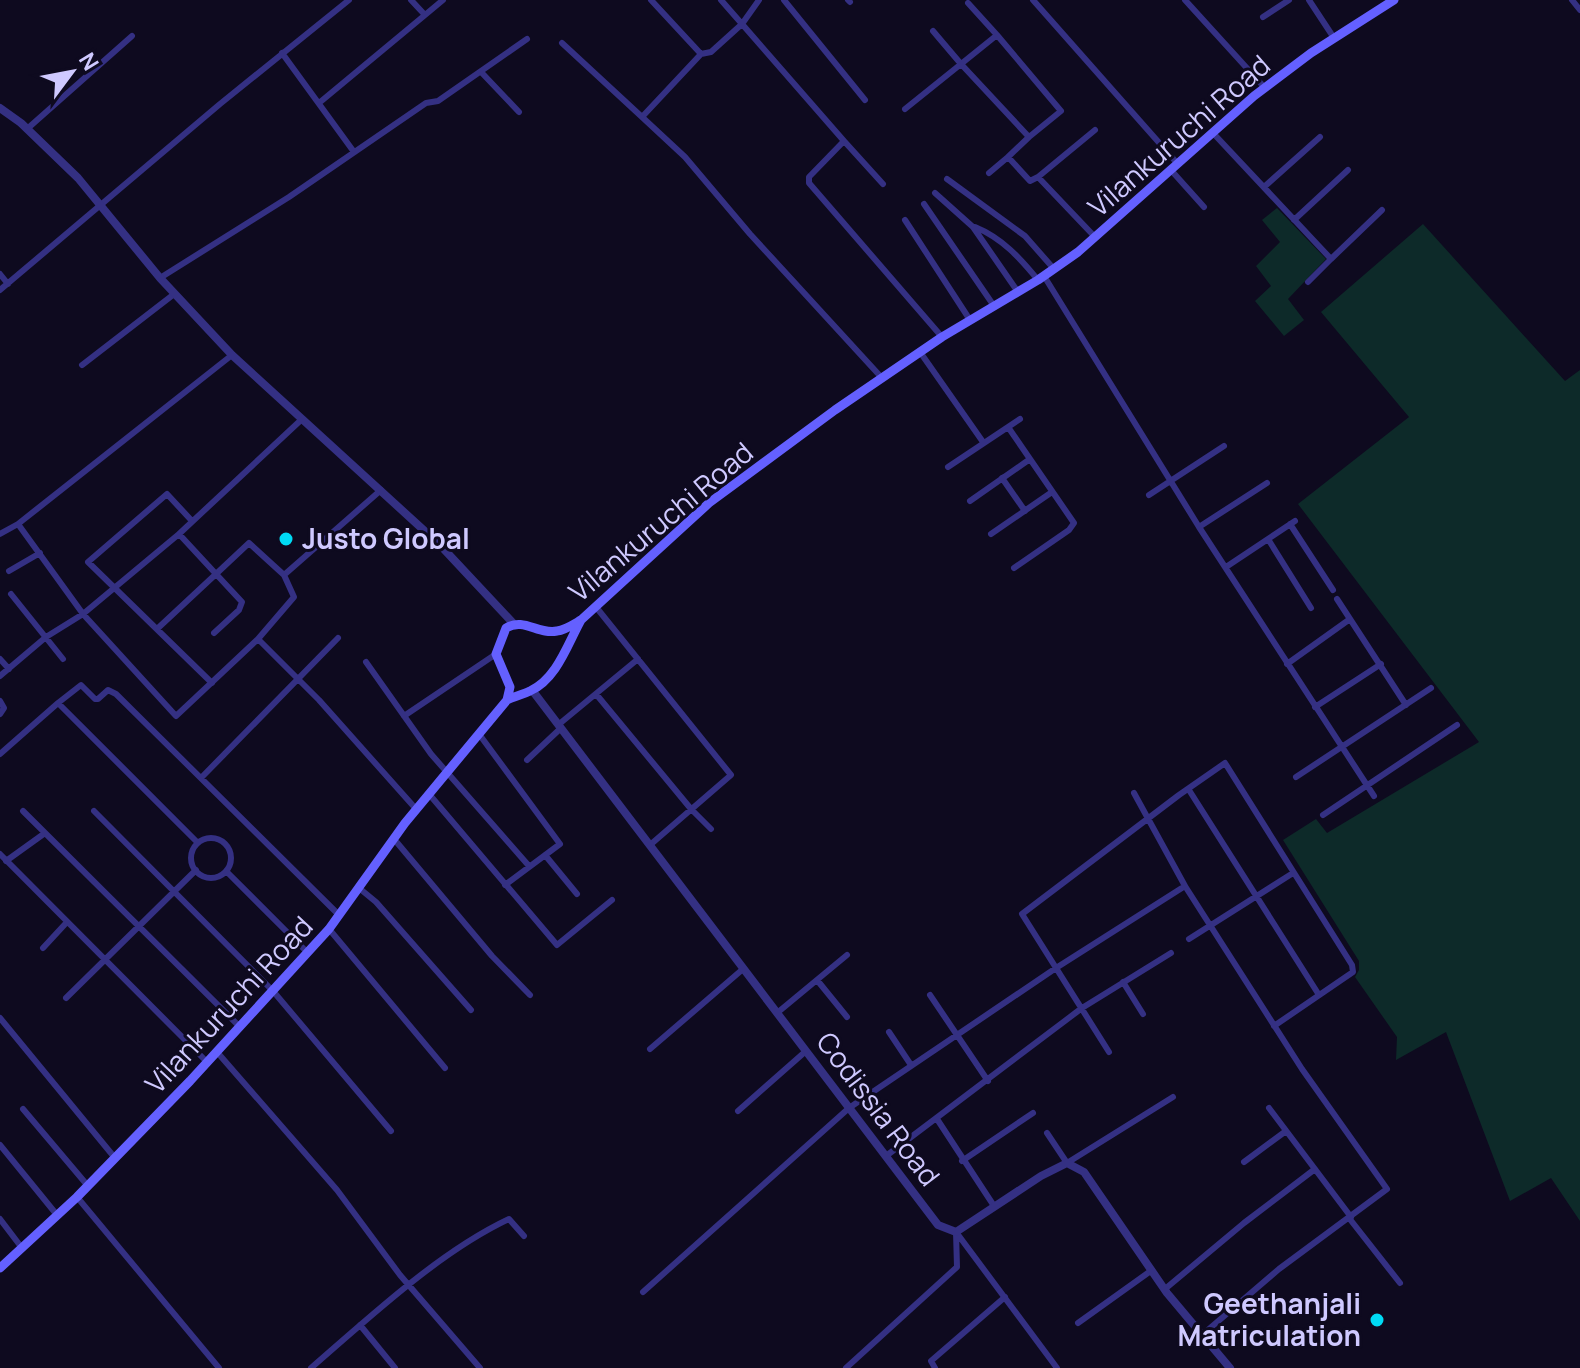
<svg xmlns="http://www.w3.org/2000/svg" width="1580" height="1368" font-family="Manrope,sans-serif">
  <style>
    .green { fill: #0d2a29 }
    .lines { fill: none; stroke-linecap: round; stroke-linejoin: round }
    .minor { stroke: #343083; stroke-width: 6 }
    .tertiary { stroke: #343083; stroke-width: 8 }
    .secondary { stroke: #6460ff; stroke-width: 9 }
    .poi-dot { fill: #00daf4; stroke: #0e0a1f; stroke-width: 3 }
    .labels { text-anchor: middle; stroke-width: 6; stroke-linejoin: round; paint-order: stroke }
    .street-label { font-size: 28px; fill: #cfc9ff; stroke: #0e0a1f }
    .poi-label { font-size: 28px; font-weight: bold; fill: #cfc9ff; stroke: #0e0a1f; text-anchor: start }
  </style>
  <rect width="100%" height="100%" fill="#0e0a1f"/>
  <path class="green" d="M1277,208l49,51 -38,40 16,21 -20,16 -29,-35 16,-15 -15,-20 24,-24 -18,-22z
    M1423,224l142,157 15,-11v851l-29,-43 -41,23 -64,-169 -50,28 1,-23 -42,-60 4,-7v-9l-76,-121 33,-21 11,14 152,-91 -181,-238 111,-87 -88,-105z"/>
  <g class="lines">
    <path class="minor" d="M411,0l14,15 18,-15
      M651,0l50,54 -59,63 43,40 65,77 132,144
      M721,0l21,24 17,-24
      M784,0l81,100
      M848,0l2,2
      M1033,0l144,163
      M1185,0l80,88
      M1309,0l25,38
      M1572,0l8,10
      M968,3l29,32
      M1263,17l26,-17
      M562,43l80,74
      M282,53l72,99
      M701,54l10,-2 31,-28 102,117 -35,36v6l133,154
      M482,73l37,39
      M319,103l106,-88
      M905,109l56,-45 -28,-33
      M27,129l105,-93
      M1213,133l118,126 51,-49
      M1029,137l32,-26 -64,-76 -36,29 68,73 -21,20 22,24 8,-4 57,60
      M844,141l39,43
      M1170,169l34,38
      M989,173l19,-16
      M1038,177l57,-47
      M947,179l78,57 29,33
      M1264,187l56,-50
      M935,193l38,34 45,65
      M924,204l70,102
      M905,220l65,100
      M1294,220l54,-50
      M975,227c27,11 45,31 63,53
      M0,274l8,10
      M1044,276l155,251 175,269
      M160,278l129,-81 137,-94 12,-2 89,-62
      M1308,282l23,-23
      M0,290l220,-186 129,-104
      M920,352l63,90
      M232,355l-214,169 65,90 93,102 82,-77 36,-42 -10,-22 97,-85
      M82,365l92,-71
      M1008,427l66,96 -5,7 -55,38
      M948,467l72,-48
      M1002,478l23,33
      M1149,495l75,-49
      M970,501l60,-42
      M192,521l-25,-27 -79,68 124,121
      M1290,524l43,66
      M1199,527l68,-44
      M0,534l18,-10
      M179,534l37,40 33,-31 35,32
      M991,534l61,-42
      M1268,539l43,69
      M1226,567l69,-46
      M9,571l31,-18
      M11,594l52,65
      M1337,599l69,106
      M596,607l135,168 -81,70
      M157,629l59,-55 26,28 -3,8 -25,23
      M258,639l61,61 97,109
      M0,659l9,10
      M366,662l65,92 98,112
      M1287,664l63,-45
      M0,676l46,-39 37,-23 96,-80 122,-114
      M596,694l95,115 20,20
      M0,701l4,7 -4,6
      M1315,707l66,-43
      M404,716l92,-62
      M558,725l80,-66
      M479,734l81,110 -55,41
      M0,754l58,-51
      M527,760l34,-32
      M1296,777l135,-89
      M201,778l137,-140
      M1189,790l130,205
      M1134,793l51,93
      M429,794l128,151 55,-45
      M23,811l217,216
      M94,811l179,180 118,140
      M1323,815l134,-90
      M191 858a20 20 0 1 1 40 0a20 20 0 1 1-40 0Z
      M394,839l98,117 38,39
      M198,843l-140,-140 23,-18 14,14h3l10,-9 8,4 223,221
      M0,854l207,208
      M545,855l32,39
      M6,861l39,-28
      M226,871l82,82
      M359,888l17,14 95,108
      M329,929l116,139
      M1189,939l104,-66
      M43,948l24,-26
      M817,980l30,37
      M1123,982l20,32
      M930,995l58,86
      M66,998l130,-128
      M777,1013l70,-58
      M0,1018l115,140
      M889,1032l22,33
      M650,1049l93,-80
      M217,1052l120,138 63,85 80,93
      M1109,1052l-87,-138 157,-119 46,-32 127,202 1,7 -79,54
      M1269,1108l82,109
      M23,1109l65,77
      M738,1111l68,-60
      M937,1119l57,87
      M1047,1133l20,30 106,-66
      M0,1145l57,70
      M886,1156l196,-148 89,-55
      M962,1161l71,-48
      M1244,1162l42,-31
      M77,1197l142,171
      M1349,1218l51,65
      M0,1219l22,29
      M956,1232l101,136
      M1165,1289l79,-66 71,-54
      M643,1292l206,-184 207,-140 129,-82 117,183 85,120 -108,80 -77,66
      M1078,1323l74,-53
      M360,1325l35,43
      M311,1368c59,-51 128,-116 198,-149l15,17
      M846,1368l111,-101 -1,-35
      M935,1368l-4,-7 74,-64"/>
    <path class="tertiary" d="M0,108l21,15 57,55 82,100 72,77 208,190 73,78
      M532,690l406,535 18,7 85,-56 26,-13 17,9 83,121 63,75"/>
    <path class="secondary" d="M507,700c8,-4 15,-5 23,-9 27,-12 38,-48 51,-71
      M0,1268l77,-71 113,-116 139,-152 76,-106 102,-123 3,-13 -14,-33 10,-26c18,-11 32,7 51,3 8,-1 17,-7 24,-11l128,-117 126,-93 107,-73 96,-57 40,-28 176,-156 57,-43 83,-53"/>
  </g>
  <g class="poi-dot">
    <circle cx="286" cy="539" r="8"/>
    <circle cx="1377" cy="1320" r="8"/>
  </g>
  <g class="labels">
    <g class="street-label">
      <text transform="translate(1179 136) rotate(-41)" y="10">Vilankuruchi Road</text>
      <text transform="translate(661 522) rotate(-40)" y="10">Vilankuruchi Road</text>
      <text transform="translate(229 1005) rotate(-47)" y="10">Vilankuruchi Road</text>
      <text transform="translate(878 1109) rotate(53)" y="10">Codissia Road</text>
    </g>
    <g class="poi-label">
      <text x="302" y="549">Justo Global</text>
      <text x="1361" y="1314" text-anchor="end">Geethanjali<tspan x="1361" dy="32">Matriculation</tspan></text>
    </g>
  </g>
  <g transform="translate(72 72) rotate(58)" stroke="#0e0a1f" stroke-width="6" paint-order="stroke">
  <path d="M0-6L14 30L0 20L-14 30Z" fill="#cfc9ff"/>
  <text y="-12" font-size="22" font-weight="bold" text-anchor="middle" fill="#cfc9ff">N</text>
  </g>
</svg>
